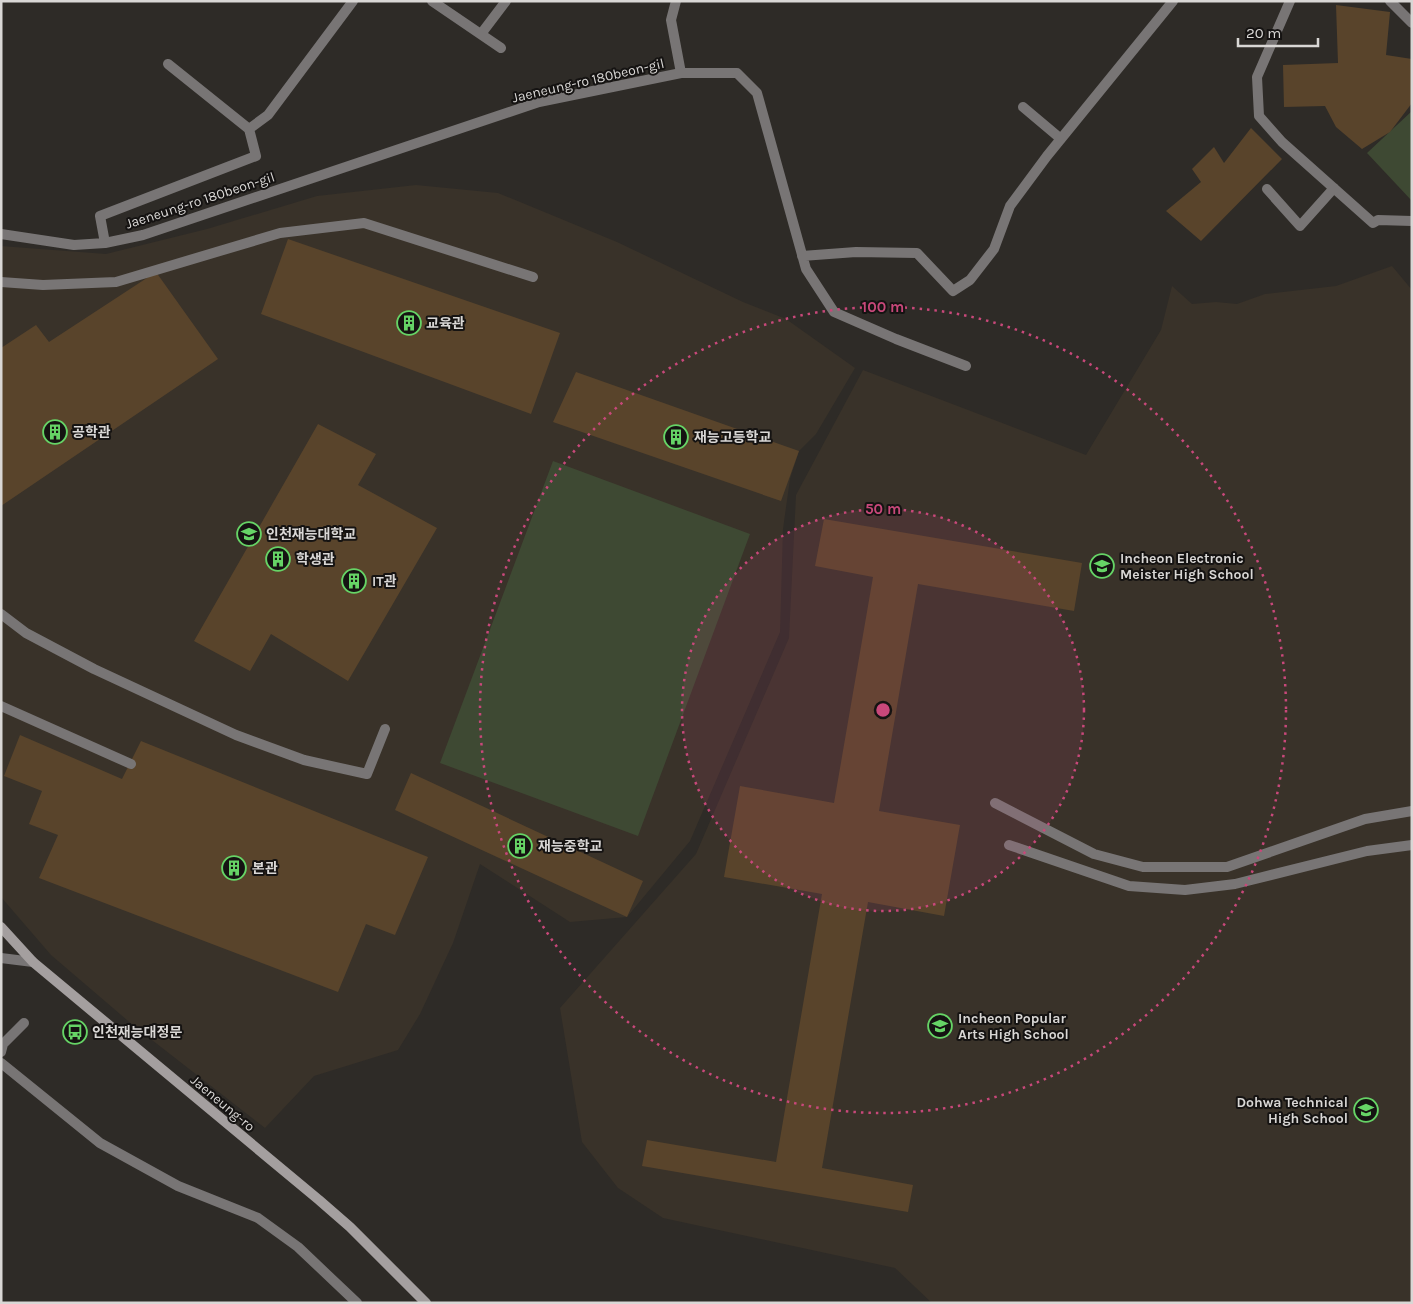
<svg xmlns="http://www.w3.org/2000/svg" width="1413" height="1304" font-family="Karla,'Noto Sans KR',sans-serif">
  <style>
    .built { fill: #393229 }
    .green { fill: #3e4933 }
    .building { fill: #59442b }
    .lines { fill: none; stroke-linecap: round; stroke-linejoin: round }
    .lane { stroke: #787575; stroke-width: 10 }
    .street { stroke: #787575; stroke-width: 10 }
    .secondary { stroke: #a49f9f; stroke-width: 10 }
    .ring { fill: none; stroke: #c8487a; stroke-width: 2.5; stroke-dasharray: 2.5 5 }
    .labels { text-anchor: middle; stroke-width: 4; stroke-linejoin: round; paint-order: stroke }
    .street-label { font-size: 14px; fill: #d9d7d5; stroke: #151312 }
    .poi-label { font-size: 14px; font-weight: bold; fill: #d9d7d5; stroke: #151312; text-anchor: start }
    .centre { fill: #c8487a; stroke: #151312; stroke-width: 2.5 }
    .ring-label { font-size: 15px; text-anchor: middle; font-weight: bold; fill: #c8487a; stroke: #151312; stroke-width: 4; stroke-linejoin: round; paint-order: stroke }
  </style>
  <rect width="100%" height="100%" fill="#2e2b27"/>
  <path class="built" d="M416,185l82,8 119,49 126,60 43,17 69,49 -39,66 -17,17 -9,28 -7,50 -3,103 -90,209 -63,76 -57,5 -90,-58 -27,79 -33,71 -22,36 -84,26 -49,52 -131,-102 -83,-71 -50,-58v-651l105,8 101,-25 110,-33z
    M1392,266l20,24v1013h-480l-37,-35 -232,-50 -45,-30 -36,-46 -22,-134 136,-154 93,-216 7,-143 67,-125 223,85 75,-125 11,-44 20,18 24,-2 21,2 28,-10 71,-8z"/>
  <path class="green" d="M1412,111v90l-45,-48z
    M553,461l197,73 -112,302 -198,-73z"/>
  <path class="building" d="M1336,5l54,7 -4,43 26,4v44l-22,29 -28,17 -26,-22 -11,-21 -41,1 -1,-42 55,-2z
    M1251,128l31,31 -81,82 -35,-30 35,-29 -9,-13 22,-22 10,16z
    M288,239l272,94 -29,81 -270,-100z
    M156,272l62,87 -217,147v-158l35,-23 13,17z
    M576,372l223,79 -18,50 -228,-79z
    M318,424l58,30 -18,31 79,43 -89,153 -77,-47 -21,37 -56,-30z
    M824,519l258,44 -8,48 -156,-27 -39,227 81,14 -16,91 -76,-14 -46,266 91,17 -5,27 -266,-46 5,-26 129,22 46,-268 -98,-17 16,-91 94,17 39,-226 -58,-11z
    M20,735l102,44 19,-38 287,116 -33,78 -29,-11 -28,68 -299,-114 19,-43 -29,-11 13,-33 -38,-15z
    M411,773l232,108 -16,36 -232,-107z"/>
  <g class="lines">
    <path class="lane" d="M432,1l69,47
      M676,1l-5,19 10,53
      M1290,1l-33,76 2,39 23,26 91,81 5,-3 34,1
      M1390,1l22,22
      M481,34l25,-33
      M1023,107l38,32
      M249,129l19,-14 85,-114
      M1267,189l33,37 34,-38
      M1,234l73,11 31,-2 38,-8 396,-133 142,-29h56l20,20 49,176 28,43 62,27 70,27
      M105,243l-5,-27 156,-60 -7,-27 -81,-65
      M802,256l54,-4 61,1 36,38 17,-11 24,-31 16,-43 37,-50 126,-155
      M1,282l42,3 73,-3 164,-49 84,-10 169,54
      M1,614l25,19 68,36 142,66 68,25 63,14 18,-45
      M1,706l130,58
      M995,803l99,51 49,13h84l138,-48 47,-8
      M1009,845l120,41 56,4 50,-6 132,-33 45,-6
      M1,1052l2,-8 21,-21
      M1,1063l99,80 78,43 80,32 40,29 59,56"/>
    <path class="street" d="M1,958l32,4"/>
    <path class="secondary" d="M1,927l32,35 286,238 31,27 76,76"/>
  </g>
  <circle cx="883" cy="710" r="201" fill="#c8487a" fill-opacity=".12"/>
  <g class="ring">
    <circle cx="883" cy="710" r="201"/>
    <circle cx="883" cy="710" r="403"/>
  </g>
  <defs>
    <g id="building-ring" transform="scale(1.25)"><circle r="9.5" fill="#151312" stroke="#66d466" stroke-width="1.5"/><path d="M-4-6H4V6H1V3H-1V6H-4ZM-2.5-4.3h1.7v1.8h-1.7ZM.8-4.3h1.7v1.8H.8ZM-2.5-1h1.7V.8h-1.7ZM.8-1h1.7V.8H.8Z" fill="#66d466"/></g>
    <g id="university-ring" transform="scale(1.25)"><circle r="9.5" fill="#151312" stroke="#66d466" stroke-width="1.5"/><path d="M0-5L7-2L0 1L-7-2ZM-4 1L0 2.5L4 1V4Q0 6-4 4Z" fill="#66d466"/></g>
    <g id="school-ring" transform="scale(1.25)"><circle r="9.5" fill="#151312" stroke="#66d466" stroke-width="1.5"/><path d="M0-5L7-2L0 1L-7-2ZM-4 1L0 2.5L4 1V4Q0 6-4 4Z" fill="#66d466"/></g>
    <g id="bus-ring" transform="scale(1.25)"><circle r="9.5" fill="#151312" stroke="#66d466" stroke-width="1.5"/><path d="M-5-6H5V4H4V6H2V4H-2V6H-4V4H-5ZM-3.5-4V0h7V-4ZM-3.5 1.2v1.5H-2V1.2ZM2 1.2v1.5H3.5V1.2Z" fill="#66d466"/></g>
  </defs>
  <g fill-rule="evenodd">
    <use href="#building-ring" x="409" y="323"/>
    <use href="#building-ring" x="55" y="432"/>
    <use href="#building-ring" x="676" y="437"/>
    <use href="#university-ring" x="249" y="534"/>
    <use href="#building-ring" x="278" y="559"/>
    <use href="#school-ring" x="1102" y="566"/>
    <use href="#building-ring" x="354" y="581"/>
    <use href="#building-ring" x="520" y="846"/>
    <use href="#building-ring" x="234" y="868"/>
    <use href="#school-ring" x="940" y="1026"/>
    <use href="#bus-ring" x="75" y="1032"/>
    <use href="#school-ring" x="1366" y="1110"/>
  </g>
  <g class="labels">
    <g class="street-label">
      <text transform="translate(588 80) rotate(-13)" y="5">Jaeneung-ro 180beon-gil</text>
      <text transform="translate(200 200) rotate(-18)" y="5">Jaeneung-ro 180beon-gil</text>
      <text transform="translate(223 1103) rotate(40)" y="5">Jaeneung-ro</text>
    </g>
    <g class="poi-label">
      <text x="426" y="328">교육관</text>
      <text x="72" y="437">공학관</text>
      <text x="694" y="442">재능고등학교</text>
      <text x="266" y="539">인천재능대학교</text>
      <text x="1120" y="563">Incheon Electronic<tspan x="1120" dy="16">Meister High School</tspan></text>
      <text x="296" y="564">학생관</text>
      <text x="372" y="586">IT관</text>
      <text x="538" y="851">재능중학교</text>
      <text x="252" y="873">본관</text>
      <text x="958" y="1023">Incheon Popular<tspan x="958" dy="16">Arts High School</tspan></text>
      <text x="92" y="1037">인천재능대정문</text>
      <text x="1348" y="1107" text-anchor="end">Dohwa Technical<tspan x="1348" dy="16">High School</tspan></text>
    </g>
  </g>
  <circle cx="883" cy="710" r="8" class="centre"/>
  <g class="ring-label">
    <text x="883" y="312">100 m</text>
    <text x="883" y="514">50 m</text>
  </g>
  <rect width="1413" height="1304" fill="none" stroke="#d9d7d5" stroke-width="5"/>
  <path d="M1238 38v8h80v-8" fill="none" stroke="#d9d7d5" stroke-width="2.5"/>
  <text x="1246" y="38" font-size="15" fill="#d9d7d5" stroke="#151312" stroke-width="4" paint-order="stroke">20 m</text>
</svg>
